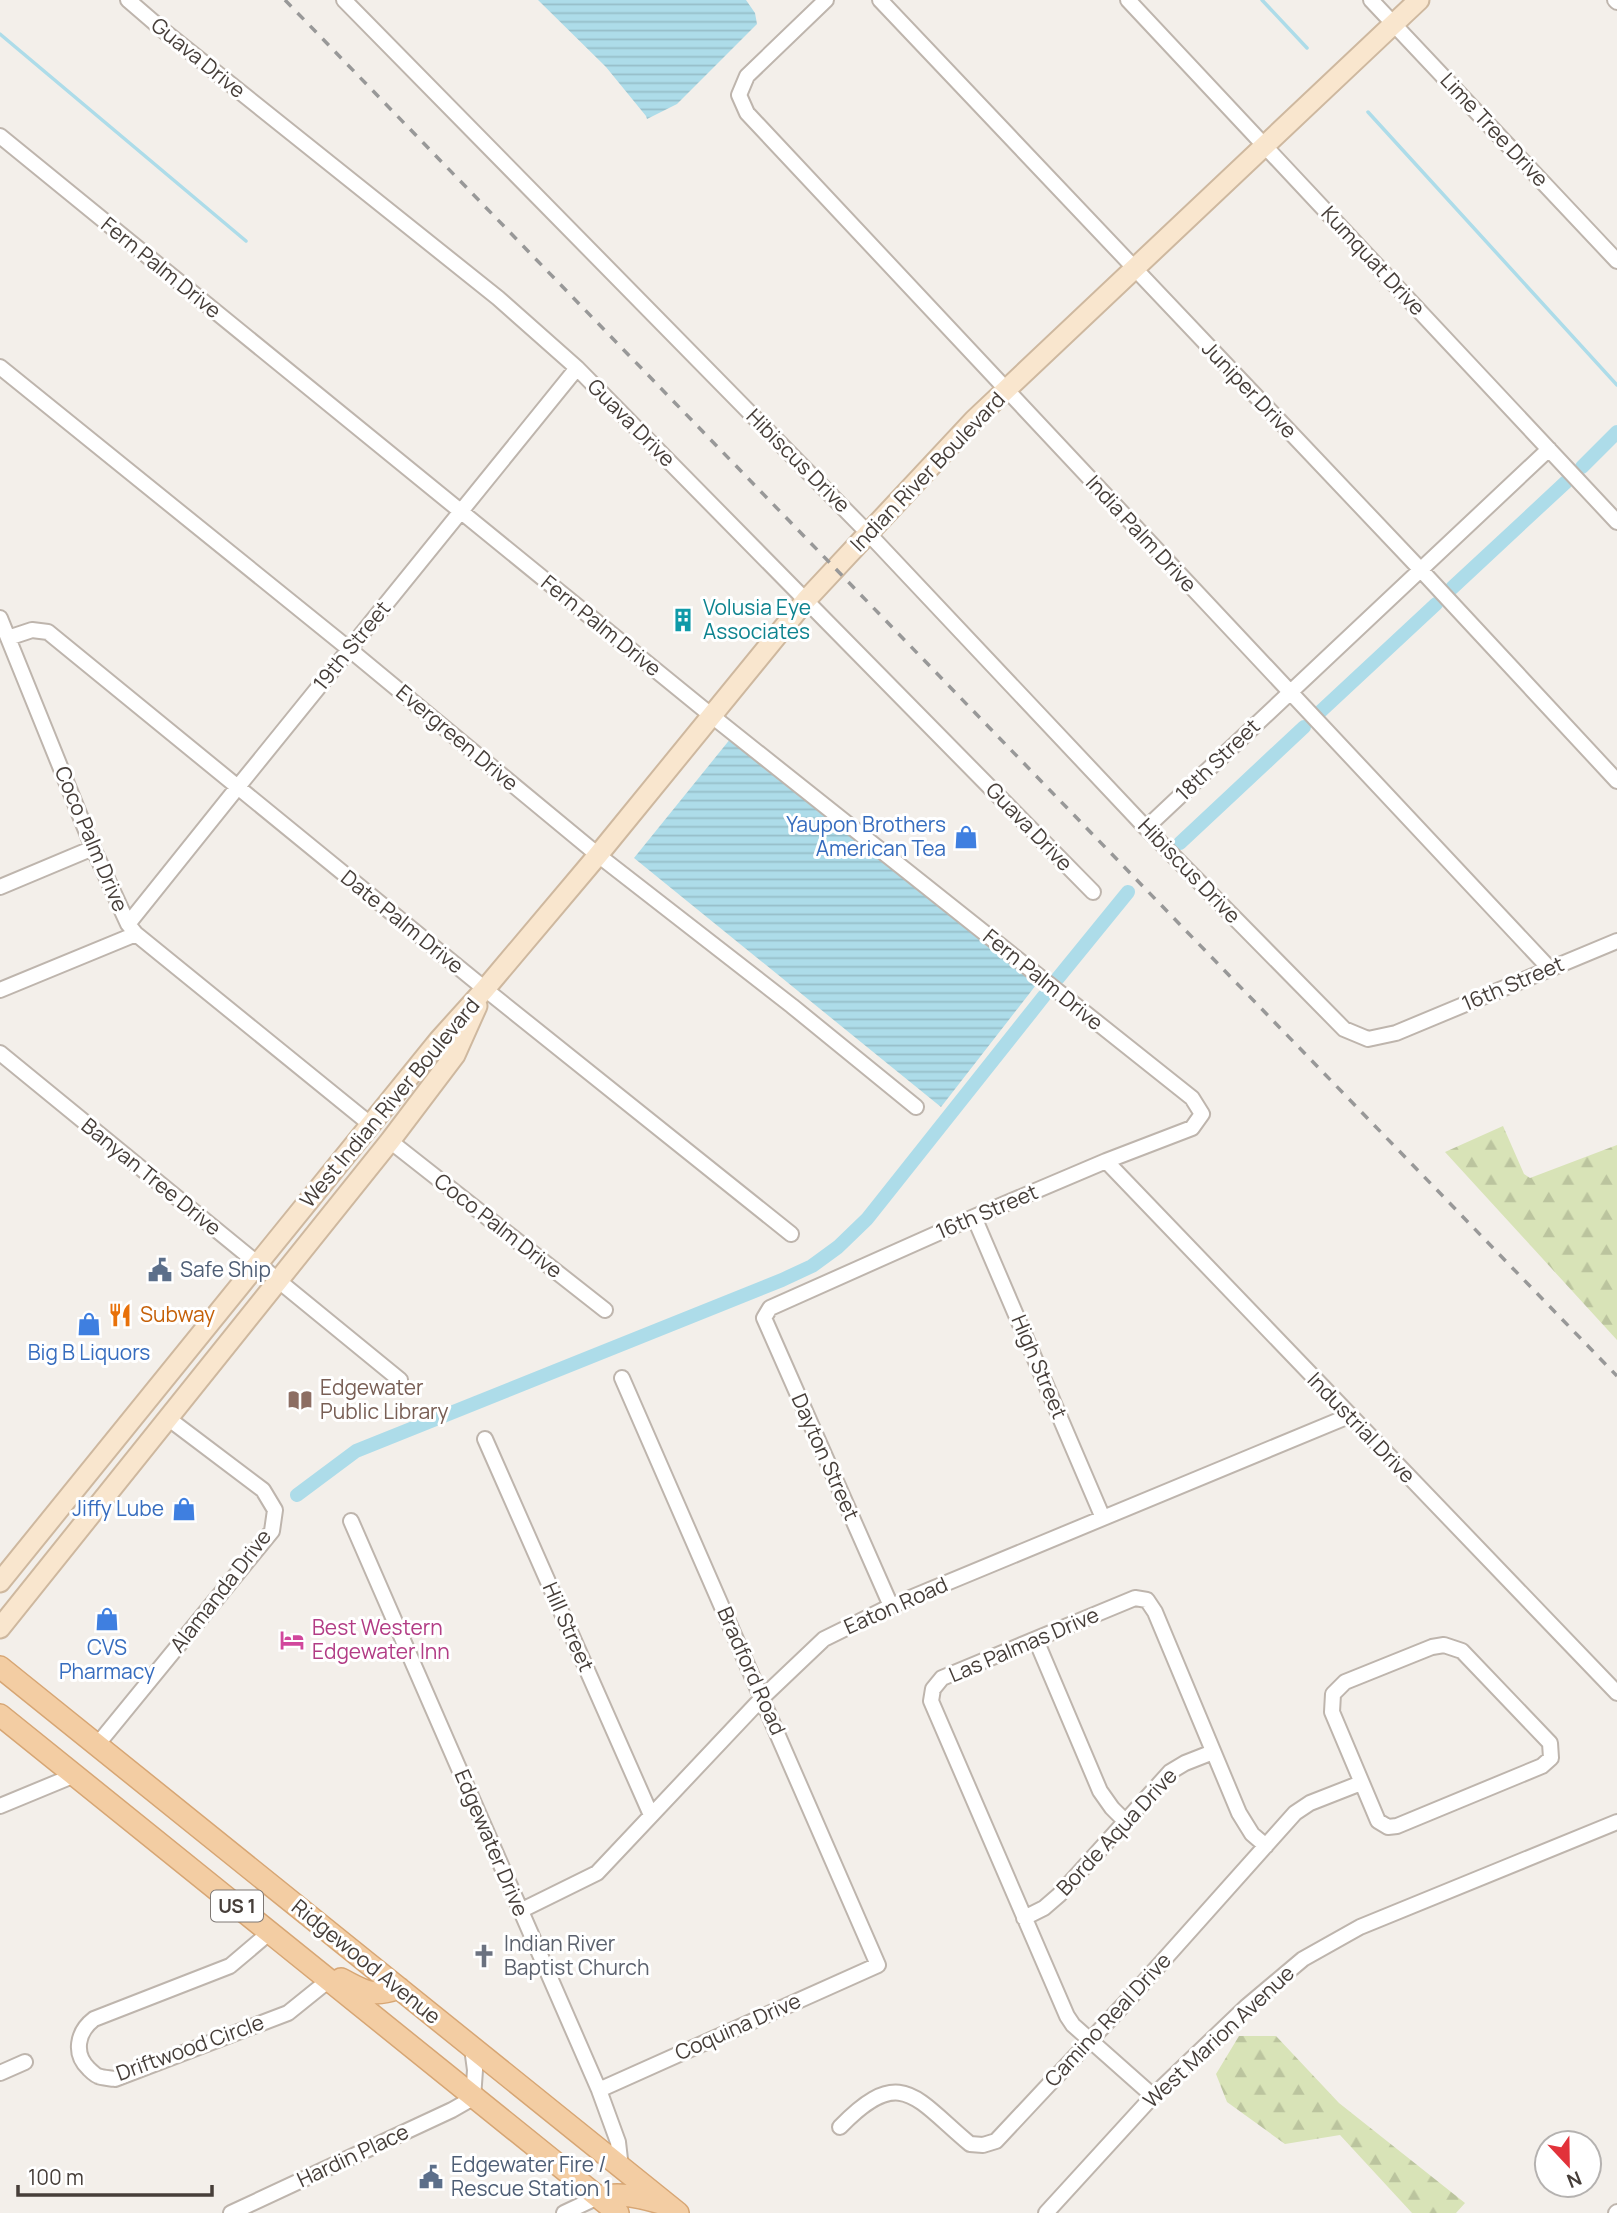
<svg xmlns="http://www.w3.org/2000/svg" width="1617" height="2213" font-family="Manrope,sans-serif">
  <style>
    .forest { fill: url(#forest-firs) }
    .water { fill: url(#water-rules) }
    .lines { fill: none; stroke-linecap: round; stroke-linejoin: round }
    .stream { stroke: #addce9; stroke-width: 3.5 }
    .canal { stroke: #addce9; stroke-width: 14 }
    .minor-casing { stroke: #beb5ad; stroke-width: 18 }
    .secondary-casing { stroke: #ceb89f; stroke-width: 23 }
    .primary-casing { stroke: #d7a674; stroke-width: 24 }
    .minor { stroke: #fff; stroke-width: 14 }
    .secondary { stroke: #f9e6ce; stroke-width: 19 }
    .primary { stroke: #f3cda3; stroke-width: 21 }
    .rail { stroke: #989898; stroke-width: 3.5; stroke-dasharray: 9 9; stroke-linecap: butt }
    .labels { text-anchor: middle; stroke-width: 6; stroke-linejoin: round; paint-order: stroke }
    .shield { fill: #fff; stroke: #7e7874; stroke-width: 2 }
    .shield-label { font-size: 19px; font-weight: bold; fill: #463e39 }
    .street-label { font-size: 21px; fill: #463e39; stroke: #fff }
    .culture-label { font-size: 21px; fill: #0d838f; stroke: #fff; text-anchor: start }
    .shop-label { font-size: 21px; fill: #366cbe; stroke: #fff; text-anchor: end }
    .service-label { font-size: 21px; fill: #4e5e75; stroke: #fff; text-anchor: start }
    .food-label { font-size: 21px; fill: #c56008; stroke: #fff; text-anchor: start }
    .education-label { font-size: 21px; fill: #785e54; stroke: #fff; text-anchor: start }
    .hotel-label { font-size: 21px; fill: #b23c85; stroke: #fff; text-anchor: start }
    .worship-label { font-size: 21px; fill: #5b616d; stroke: #fff; text-anchor: start }
  </style>
  <defs>
    <pattern id="forest-firs" width="22" height="20" patternUnits="userSpaceOnUse" patternTransform="scale(1.75)"><rect width="22" height="20" fill="#d8e3b7"/><path d="M5 1l3.5 6h-7zM16 11l3.5 6h-7z" fill="#bbc49e"/></pattern>
    <pattern id="water-rules" width="6" height="5" patternUnits="userSpaceOnUse" patternTransform="scale(1.75)"><rect width="6" height="5" fill="#addce9"/><path d="M0 2.5h6" fill="none" stroke="#96bec9"/></pattern>
  </defs>
  <rect width="100%" height="100%" fill="#f3efea"/>
  <path class="forest" d="M1503,1126l21,48 6,4 87,-33v195l-172,-188z
    M1239,2036h37l63,67 126,100 -9,10h-44l-72,-78 -55,9 -58,-42 -11,-28z"/>
  <path class="water" d="M538,0h208l9,13 2,11 -80,80 -30,15 -1,-3 -40,-49z
    M731,738l305,247 -95,122 -307,-249z"/>
  <g class="lines">
    <path class="stream" d="M1262,0l45,48
      M0,34l246,207
      M1368,112l249,273"/>
    <path class="canal" d="M1582,467l35,-35
      M1452,588l114,-106
      M1321,711l115,-107
      M1180,843l124,-116
      M1058,978l70,-86
      M297,1495l59,-44 426,-171 30,-14 26,-19 29,-28 177,-223"/>
    <g class="minor-casing">
      <path id="minor" d="M128,0l36,31 334,267 79,70 516,524
        M344,0l524,533 278,295 198,201 24,10 28,-6 221,-92
        M826,0l-79,76 -8,19 8,18 803,856
        M880,0l540,569 197,212
        M1128,0l489,522
        M1371,0l246,261
        M1615,0l2,2
        M0,136l712,580 480,382 10,16 -10,14 -86,33 -132,56 -204,91 -6,10 127,288
        M0,367l349,282 249,206 194,151 124,101
        M0,618l93,230 35,76 8,10 234,190
        M8,638l24,-8 16,2 437,357 306,245
        M1146,828l403,-379
        M0,887l93,-39
        M128,924l109,-136 340,-420
        M0,990l136,-56
        M0,1053l400,327
        M390,1141l215,169
        M1106,1161l511,532
        M974,1217l129,301
        M485,1439l166,376
        M351,1521l248,569 19,52 3,26
        M1036,1640l64,151 12,17 13,13
        M1444,1645l18,6 88,92 1,15 -9,8 -145,60 -9,1 -10,-6 -46,-109 1,-18 12,-12 87,-35z
        M97,1745l175,-214 3,-21 -12,-20 -94,-71
        M0,1806l75,-31
        M520,1911l77,-38 166,-176 61,-58 67,-33 458,-190
        M1024,1918l20,-10 15,-13 111,-123 15,-9 28,-11
        M269,1933l-39,33 -136,53c-17,13 -21,35 -5,50 1,1 7,7 9,7 4,2 12,2 17,3l173,-66 41,-33
        M0,2073l25,-11
        M599,2090l279,-125 -256,-587
        M1153,2096l-80,-71 -6,-9 -136,-315 2,-12 9,-11 193,-80 12,2 8,12 84,201 13,21 14,12
        M840,2127c61,-63 75,-29 130,17l13,1 13,-4 132,-141 167,-187 15,-10 51,-20
        M231,2213l221,-103 21,-12 2,-28 -3,-22
        M564,2213l34,-16
        M1046,2213l107,-117 93,-89 57,-48 57,-32 257,-105
        M1616,2213l1,-1"/>
    </g>
    <g class="secondary-casing">
      <path id="secondary" d="M0,1582l439,-542 46,-51 113,-134 208,-255 168,-180 445,-420
        M0,1628l390,-487 65,-86 22,-49"/>
    </g>
    <g class="primary-casing">
      <path id="primary" d="M0,1667l678,546
        M0,1715l618,498
        M341,1979c24,12 30,19 58,9
        M598,2197c23,-5 41,0 63,6"/>
    </g>
    <use href="#minor" class="minor"/>
    <use href="#secondary" class="secondary"/>
    <use href="#primary" class="primary"/>
    <path class="rail" d="M285,0l1332,1376"/>
  </g>
  <defs>
    <g id="building-bare" transform="scale(1.89)"><path d="M-4-6H4V6H1V3H-1V6H-4ZM-2.5-4.3h1.7v1.8h-1.7ZM.8-4.3h1.7v1.8H.8ZM-2.5-1h1.7V.8h-1.7ZM.8-1h1.7V.8H.8Z" fill="#0f9aa8" stroke="#fff" stroke-width="2.5" paint-order="stroke"/></g>
    <g id="shop-bare" transform="scale(1.89)"><path d="M-5-2.5h2.3a2.7 3.5 0 0 1 5.4 0H5L5.5 6h-11ZM-1.5-2.5h3a1.5 2.3 0 0 0-3 0Z" fill="#3f7fe0" stroke="#fff" stroke-width="2.5" paint-order="stroke"/></g>
    <g id="civic-bare" transform="scale(1.89)"><path d="M-.6-6.5H3V-4.5H.6V-3L4-1V1h2V6H-6V1h2V-1L-.6-3ZM-1.2 2.5V6h2.4V2.5Z" fill="#5c6f8a" stroke="#fff" stroke-width="2.5" paint-order="stroke"/></g>
    <g id="restaurant-bare" transform="scale(1.89)"><path d="M-5-6h1v4h1v-4h1v4h1v-4h1v5L-1.5 .5V6h-2V.5L-5-1ZM5-6V6H3V1.5H1.5Q1.5-4 5-6Z" fill="#e8710a" stroke="#fff" stroke-width="2.5" paint-order="stroke"/></g>
    <g id="library-bare" transform="scale(1.89)"><path d="M-6-4Q-3-5.5-.7-3.5V5Q-3 3-6 4ZM6-4Q3-5.5 .7-3.5V5Q3 3 6 4Z" fill="#8d6e63" stroke="#fff" stroke-width="2.5" paint-order="stroke"/></g>
    <g id="hotel-bare" transform="scale(1.89)"><path d="M-6-4.5h1.5V1H6V5H4.5V3h-9V5H-6ZM-4 0a1.8 1.8 0 1 1 3.6 0ZM.5 0V-2.5h3Q6-2.5 6 0Z" fill="#d1479c" stroke="#fff" stroke-width="2.5" paint-order="stroke"/></g>
    <g id="church-bare" transform="scale(1.89)"><path d="M-1.2-6h2.4v3.5h3.3v2.4h-3.3V6h-2.4V-.1h-3.3v-2.4h3.3Z" fill="#6b7280" stroke="#fff" stroke-width="2.5" paint-order="stroke"/></g>
  </defs>
  <g fill-rule="evenodd">
    <use href="#building-bare" x="683" y="620"/>
    <use href="#shop-bare" x="966" y="837"/>
    <use href="#civic-bare" x="160" y="1270"/>
    <use href="#restaurant-bare" x="120" y="1315"/>
    <use href="#shop-bare" x="89" y="1324"/>
    <use href="#library-bare" x="300" y="1400"/>
    <use href="#shop-bare" x="184" y="1509"/>
    <use href="#shop-bare" x="107" y="1619"/>
    <use href="#hotel-bare" x="292" y="1640"/>
    <use href="#church-bare" x="484" y="1956"/>
    <use href="#civic-bare" x="431" y="2177"/>
  </g>
  <g class="labels">
    <rect class="shield" x="211" y="1890.5" width="52" height="31" rx="5"/>
    <g class="shield-label">
      <text x="237" y="1913">US 1</text>
    </g>
    <g class="street-label">
      <text transform="translate(198 58) rotate(39)" y="7">Guava Drive</text>
      <text transform="translate(1494 130) rotate(47)" y="7">Lime Tree Drive</text>
      <text transform="translate(1373 261) rotate(47)" y="7">Kumquat Drive</text>
      <text transform="translate(161 268) rotate(39)" y="7">Fern Palm Drive</text>
      <text transform="translate(1249 390) rotate(46)" y="7">Juniper Drive</text>
      <text transform="translate(631 423) rotate(45)" y="7">Guava Drive</text>
      <text transform="translate(798 461) rotate(45)" y="7">Hibiscus Drive</text>
      <text transform="translate(928 472) rotate(-46)" y="7">Indian River Boulevard</text>
      <text transform="translate(1141 534) rotate(47)" y="7">India Palm Drive</text>
      <text transform="translate(601 626) rotate(39)" y="7">Fern Palm Drive</text>
      <text transform="translate(352 646) rotate(-51)" y="7">19th Street</text>
      <text transform="translate(457 738) rotate(40)" y="7">Evergreen Drive</text>
      <text transform="translate(1218 760) rotate(-44)" y="7">18th Street</text>
      <text transform="translate(1029 827) rotate(46)" y="7">Guava Drive</text>
      <text transform="translate(91 839) rotate(67)" y="7">Coco Palm Drive</text>
      <text transform="translate(1189 871) rotate(46)" y="7">Hibiscus Drive</text>
      <text transform="translate(402 922) rotate(39)" y="7">Date Palm Drive</text>
      <text transform="translate(1043 980) rotate(39)" y="7">Fern Palm Drive</text>
      <text transform="translate(1513 984) rotate(-23)" y="7">16th Street</text>
      <text transform="translate(390 1103) rotate(-50)" y="7">West Indian River Boulevard</text>
      <text transform="translate(151 1177) rotate(39)" y="7">Banyan Tree Drive</text>
      <text transform="translate(987 1212) rotate(-23)" y="7">16th Street</text>
      <text transform="translate(498 1226) rotate(38)" y="7">Coco Palm Drive</text>
      <text transform="translate(1039 1367) rotate(67)" y="7">High Street</text>
      <text transform="translate(1361 1428) rotate(46)" y="7">Industrial Drive</text>
      <text transform="translate(825 1457) rotate(66)" y="7">Dayton Street</text>
      <text transform="translate(221 1591) rotate(-52)" y="7">Alamanda Drive</text>
      <text transform="translate(896 1606) rotate(-24)" y="7">Eaton Road</text>
      <text transform="translate(568 1627) rotate(66)" y="7">Hill Street</text>
      <text transform="translate(1024 1645) rotate(-23)" y="7">Las Palmas Drive</text>
      <text transform="translate(751 1671) rotate(66)" y="7">Bradford Road</text>
      <text transform="translate(1117 1832) rotate(-47)" y="7">Borde Aqua Drive</text>
      <text transform="translate(491 1843) rotate(67)" y="7">Edgewater Drive</text>
      <text transform="translate(366 1962) rotate(39)" y="7">Ridgewood Avenue</text>
      <text transform="translate(1108 2020) rotate(-47)" y="7">Camino Real Drive</text>
      <text transform="translate(738 2027) rotate(-24)" y="7">Coquina Drive</text>
      <text transform="translate(1219 2037) rotate(-43)" y="7">West Marion Avenue</text>
      <text transform="translate(190 2048) rotate(-20)" y="7">Driftwood Circle</text>
      <text transform="translate(353 2156) rotate(-25)" y="7">Hardin Place</text>
    </g>
    <g class="culture-label">
      <text x="703" y="615">Volusia Eye<tspan x="703" dy="24">Associates</tspan></text>
    </g>
    <g class="shop-label">
      <text x="946" y="832">Yaupon Brothers<tspan x="946" dy="24">American Tea</tspan></text>
      <text x="89" y="1360" text-anchor="middle">Big B Liquors</text>
      <text x="164" y="1516">Jiffy Lube</text>
      <text x="107" y="1655" text-anchor="middle">CVS<tspan x="107" dy="24">Pharmacy</tspan></text>
    </g>
    <g class="service-label">
      <text x="180" y="1277">Safe Ship</text>
      <text x="451" y="2172">Edgewater Fire /<tspan x="451" dy="24">Rescue Station 1</tspan></text>
    </g>
    <g class="food-label">
      <text x="140" y="1322">Subway</text>
    </g>
    <g class="education-label">
      <text x="320" y="1395">Edgewater<tspan x="320" dy="24">Public Library</tspan></text>
    </g>
    <g class="hotel-label">
      <text x="312" y="1635">Best Western<tspan x="312" dy="24">Edgewater Inn</tspan></text>
    </g>
    <g class="worship-label">
      <text x="504" y="1951">Indian River<tspan x="504" dy="24">Baptist Church</tspan></text>
    </g>
  </g>
  <g transform="translate(1568 2164) rotate(158)"><circle r="33" fill="#ffffff" stroke="#b5b2b0" stroke-width="2"/>
  <path d="M0-5L12 26L0 18L-12 26Z" fill="#e2323a"/>
  <text y="-10" font-size="19" font-weight="bold" text-anchor="middle" fill="#463e39">N</text>
  </g>
  <path d="M18 2185v10h194v-10" fill="none" stroke="#463e39" stroke-width="3.5"/>
  <text x="28" y="2185" font-size="21" fill="#463e39" stroke="#ffffff" stroke-width="5" paint-order="stroke">100 m</text>
</svg>
